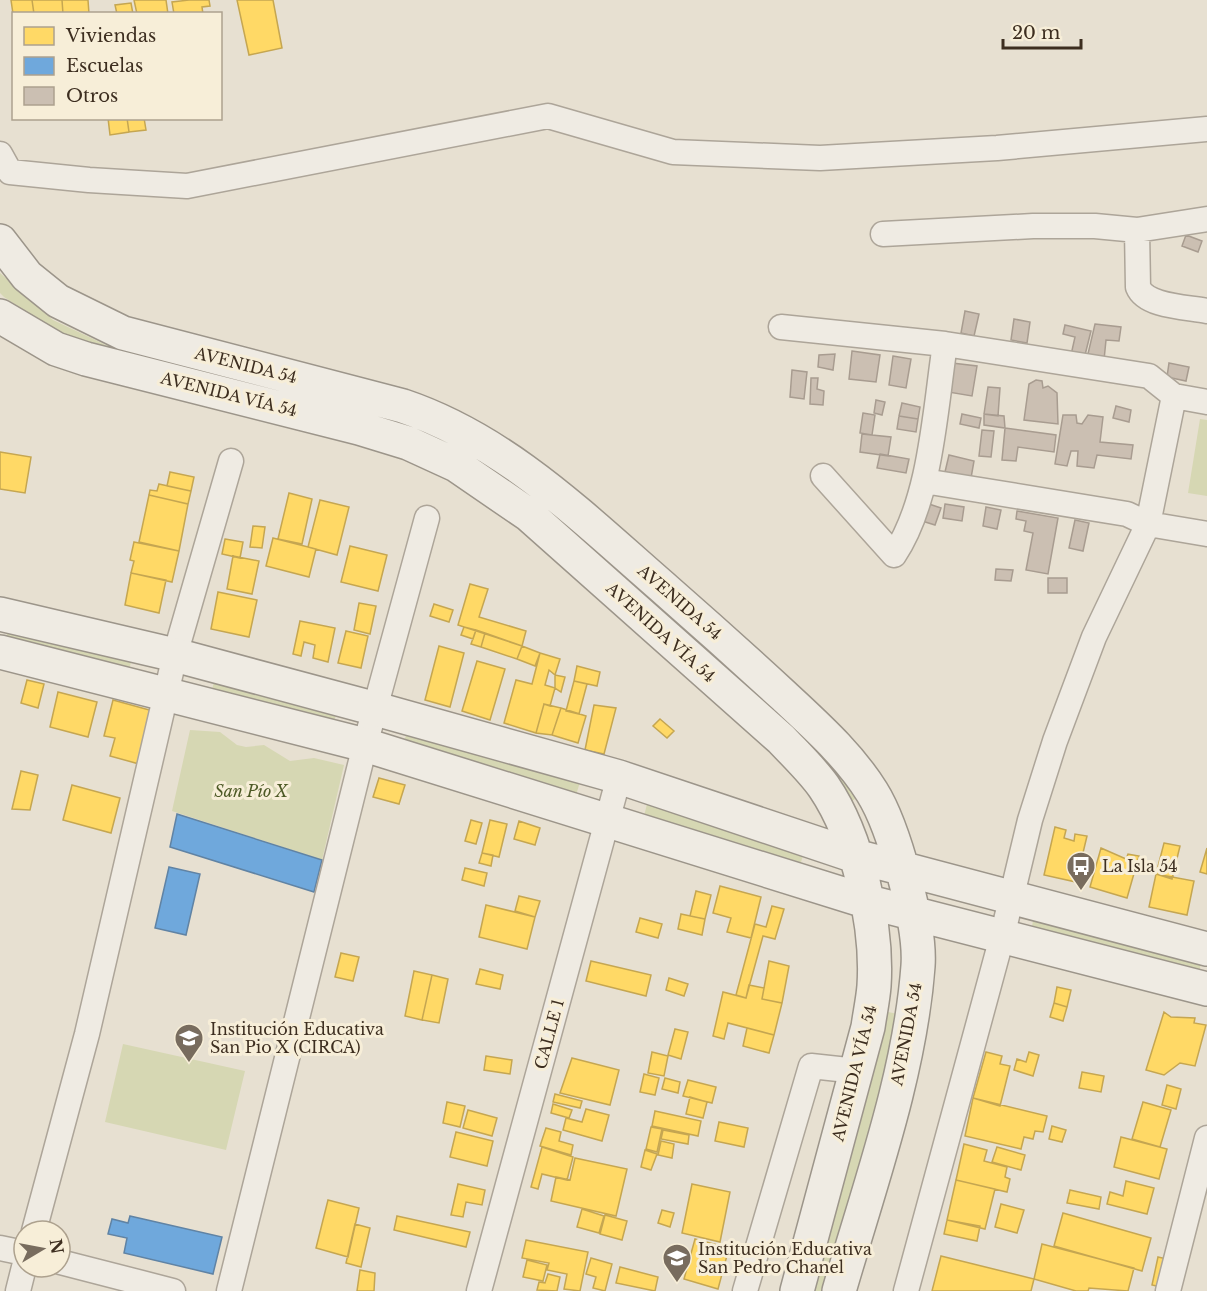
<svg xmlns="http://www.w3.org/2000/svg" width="1207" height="1291" font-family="'Libre Baskerville',serif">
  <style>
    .green { fill: #d6d7b3 }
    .homes { fill: #ffd966; stroke: #c5a651; stroke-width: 1.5 }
    .schools { fill: #6fa8dc; stroke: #6083a4; stroke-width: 1.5 }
    .building { fill: #cbbfb2; stroke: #a89c90; stroke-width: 1.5 }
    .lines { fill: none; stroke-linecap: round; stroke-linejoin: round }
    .street-casing { stroke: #ada599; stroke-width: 27 }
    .secondary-casing { stroke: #9c958a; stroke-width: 36 }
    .street { stroke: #efebe3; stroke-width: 24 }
    .secondary { stroke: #efebe3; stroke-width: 33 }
    .labels { text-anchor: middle; stroke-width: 6; stroke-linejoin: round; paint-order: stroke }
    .street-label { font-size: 16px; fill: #3d2e20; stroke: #f7eed8 }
    .park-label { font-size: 16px; font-style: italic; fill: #4d5a26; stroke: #f7eed8 }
    .poi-label { font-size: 16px; fill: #3d2e20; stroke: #f7eed8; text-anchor: start }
  </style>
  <rect width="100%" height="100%" fill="#e7e0d1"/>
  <path class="green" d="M0,273l53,47 53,25 317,82 114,67 288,258 33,45 -6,4 -18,-27 -412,-342 -56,-19 -280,-70 -29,-11 -53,-35 -4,-4z
    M1200,419l7,1v76l-19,-3z
    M8,627l125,29 -4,13 -123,-29z
    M215,678l123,33 -5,12 -121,-33z
    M190,730l30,2 17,13 9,2 18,-2 26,16 24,-3 30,7 -22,95 -150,-49z
    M408,730l173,49 -5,16 -172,-54z
    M648,800l156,51 -4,15 -156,-50z
    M1033,921l169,39 -3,12 -168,-40z
    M888,1012l10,2 -16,73 -57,204h-14z
    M123,1044l122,27 -19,79 -121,-28z"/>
  <path class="homes" d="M11,0h21l2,14h-20v7z
    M32,0h30l1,14h-29z
    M62,0h26l1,14h-26z
    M134,0h32l2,14h-31z
    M189,0h20l1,6 -8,1 1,7h-29l-2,-12z
    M237,0h36l9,48 -33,7z
    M131,3l2,11h-16l-2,-9z
    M108,118h19l2,14 -19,3z
    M127,118h17l2,12 -17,2z
    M0,452l31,5 -6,36 -25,-4z
    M170,472l24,5 -3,14 -24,-5z
    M159,484l32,7 -3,13 -39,-9 1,-5 7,1z
    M289,493l23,6 -10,45 -24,-5z
    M149,495l39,9 -9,47 -40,-9z
    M320,500l29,7 -12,48 -29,-8z
    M253,526l12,1 -3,21 -12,-1z
    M273,538l43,11 -7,28 -43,-11z
    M225,539l18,3 -3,16 -18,-4z
    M134,542l45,9 -7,31 -41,-9 3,-12 -4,-1z
    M350,546l37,9 -9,36 -37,-9z
    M233,556l26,5 -7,33 -25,-5z
    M131,573l35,7 -7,33 -34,-8z
    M470,584l18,5 -9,28 47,14 -4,15 -64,-21z
    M218,592l39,8 -8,37 -38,-8z
    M359,603l17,3 -6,28 -16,-4z
    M434,604l19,6 -4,12 -19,-6z
    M300,621l35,7 -7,34 -15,-4 2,-13 -11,-3 -3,14 -8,-2z
    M464,627l12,3 -3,9 -12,-4z
    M476,630l9,3 -4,14 -10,-3z
    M346,631l22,5 -7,32 -23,-5z
    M485,633l37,13 -5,13 -36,-12z
    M439,646l25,7 -14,54 -25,-7z
    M522,646l18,7 -5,13 -18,-7z
    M540,653l20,6 -5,16 -6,-5 -4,15 10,3 -5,18 -6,-2 -8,29 -32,-10 12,-43 16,4z
    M477,661l28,8 -15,51 -28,-9z
    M577,666l23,6 -3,14 -23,-5z
    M555,675l10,2 -4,15 -6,-4z
    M27,680l17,4 -6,24 -17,-5z
    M574,681l13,3 -8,30 -13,-3z
    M58,692l39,10 -9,35 -38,-10z
    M113,700l40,11 -14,53 -29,-8 5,-18 -11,-2z
    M544,704l17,4 -9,27 -16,-2z
    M594,705l22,3 -12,46 -19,-4z
    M561,708l25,8 -8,27 -26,-8z
    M660,719l14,12 -7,7 -14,-12z
    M21,771l17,4 -8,35 -18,-1z
    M379,778l26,7 -6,19 -26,-7z
    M72,785l48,13 -9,35 -48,-13z
    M471,820l11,3 -6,21 -11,-3z
    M490,820l17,4 -8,33 -17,-4z
    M519,821l21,7 -5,17 -21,-6z
    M1055,827l11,3 -2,8 10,3 1,-7 12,2 -11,46 -32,-7z
    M1164,843l16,3 -8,33 -16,-5z
    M1101,848l25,11 2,-5 11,2 -12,42 -37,-11z
    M1207,848v26l-7,-2z
    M482,853l11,2 -2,11 -12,-3z
    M465,868l22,5 -3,13 -22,-6z
    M1156,874l38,7 -7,34 -38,-8z
    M720,886l41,11 -10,41 -24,-6 4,-14 -18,-5z
    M696,891l15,4 -6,24 -15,-3z
    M519,896l21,5 -5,16 -20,-6z
    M486,905l49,12 -8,32 -48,-12z
    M772,906l12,3 -9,30 -12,-3 -17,62 -10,-3 19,-71 11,3z
    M681,914l24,5 -3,16 -24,-6z
    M640,918l22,6 -4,14 -22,-6z
    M341,953l18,4 -6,24 -18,-4z
    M591,961l60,14 -5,21 -60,-15z
    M769,961l20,5 -7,37 -20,-4z
    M480,969l23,6 -3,14 -24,-5z
    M414,971l18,4 -10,45 -17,-4z
    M432,975l16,4 -9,44 -17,-3z
    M669,978l19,6 -4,12 -18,-6z
    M749,985l15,3 -2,11 20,4 -8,32 -46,-12 -4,16 -11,-3 10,-44 23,6z
    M1057,987l14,3 -4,17 -13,-4z
    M1054,1003l13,4 -4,14 -13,-4z
    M1164,1012l7,5 24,1 -1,5 12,2 -11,41 -15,-3 -16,12 -18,-5z
    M747,1028l27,7 -5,18 -26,-7z
    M675,1029l13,3 -7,27 -13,-4z
    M652,1052l16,4 -4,20 -16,-3z
    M986,1052l16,4 -2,8 10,2 -10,40 -27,-8z
    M1029,1052l10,3 -6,21 -19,-6 3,-11 9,3z
    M486,1056l26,4 -2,14 -26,-4z
    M572,1058l47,12 -9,35 -50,-12z
    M1082,1072l22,4 -3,16 -22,-4z
    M644,1074l15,4 -4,17 -15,-3z
    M665,1078l15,4 -2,11 -16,-4z
    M688,1080l28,7 -4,16 -29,-7z
    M1167,1085l14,4 -5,20 -14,-4z
    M555,1094l27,7 -2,7 -27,-6z
    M690,1097l17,5 -4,16 -17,-4z
    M973,1098l74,18 -4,16 -8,-1 -2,8 -9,-2 -3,12 -56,-13z
    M447,1102l18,4 -5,21 -17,-4z
    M1143,1102l28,8 -11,37 -28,-8z
    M553,1104l19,6 -3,8 -18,-5z
    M586,1109l23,6 -7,26 -39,-11 3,-12 16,4z
    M468,1110l29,8 -5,18 -29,-8z
    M655,1111l46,10 -3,15 -46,-10z
    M719,1122l29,6 -4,19 -29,-6z
    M1052,1126l14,4 -4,12 -13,-3z
    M651,1127l11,2 -5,23 -11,-3z
    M546,1128l15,4 -2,9 14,4 -2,10 -31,-9z
    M663,1130l26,5 -1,9 -27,-5z
    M456,1132l37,9 -6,25 -37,-9z
    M1121,1137l46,12 -8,30 -45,-12z
    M661,1141l13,3 -2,14 -14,-3z
    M964,1144l23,6 -3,11 23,6 -2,10 5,2 -3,13 -51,-12z
    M542,1147l31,10 -6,23 -25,-6 -4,15 -7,-2z
    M997,1147l28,8 -4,15 -29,-8z
    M645,1150l12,4 -6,16 -10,-3z
    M575,1158l52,11 -11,47 -65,-15 5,-24 14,3z
    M956,1180l39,9 -10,40 -38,-9z
    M1126,1181l28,7 -7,26 -40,-10 3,-12 13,4z
    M458,1184l27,6 -3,15 -16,-3 -3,15 -12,-2z
    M692,1184l38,8 -10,50 -38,-9z
    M1070,1190l31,7 -2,12 -32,-6z
    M328,1200l31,8 -11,49 -32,-9z
    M1001,1204l23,6 -7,23 -22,-6z
    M582,1209l22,7 -5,17 -22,-6z
    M662,1210l12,3 -4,14 -12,-4z
    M1063,1213l88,25 -9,33 -88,-25z
    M605,1215l22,6 -5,19 -22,-6z
    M397,1216l73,16 -4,15 -72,-17z
    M947,1220l33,6 -3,15 -33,-7z
    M355,1224l15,4 -9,39 -15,-4z
    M695,1239l34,9 -11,41 -34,-10z
    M526,1240l62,12 -8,39 -16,-2 3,-15 -20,-4 2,-7 -27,-5z
    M1042,1244l92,24 -6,23 -39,-3 -1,3h-12l-42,-12z
    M941,1256l93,23 -3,12h-99z
    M1158,1257l9,2 -6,28 -9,-2z
    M591,1258l21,6 -7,27 -12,-3 3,-11 -10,-3z
    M527,1260l20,5 -4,16 -20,-4z
    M620,1267l38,10 -3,14 -39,-8z
    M360,1270l15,3 -1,18h-17z
    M548,1274l12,3 -3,14 -20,-1 2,-8 6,1z"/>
  <path class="schools" d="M177,814l145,46 -8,32 -144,-45z
    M169,867l31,7 -14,61 -31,-7z
    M130,1216l92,21 -9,37 -89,-21 3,-15 -19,-4 4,-15 16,4z"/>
  <path class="building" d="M1186,235l16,6 -4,11 -16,-6z
    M965,311l14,3 -5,22 -13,-3z
    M1014,319l16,3 -3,21 -16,-3z
    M1095,324l26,3 -2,14 -13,-1 -2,20 -17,-2z
    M1065,325l26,6 -7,28 -13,-4 4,-18 -12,-3z
    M852,351l28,4 -4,27 -27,-3z
    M835,354l-2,16 -15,-3 1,-12z
    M893,356l18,3 -5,29 -17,-3z
    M952,363l25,3 -5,30 -24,-4z
    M1169,363l20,4 -3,14 -19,-4z
    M792,370l15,2 -3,27 -14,-2z
    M811,378h7l-1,11 7,2 -1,14 -13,-1z
    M1036,380l6,1 1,7 5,-2 9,7 1,31 -34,-4 5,-36z
    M988,387l12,1 -2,28 -14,-2z
    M876,400l9,2 -3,13 -8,-2z
    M902,403l18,4 -2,12 -19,-3z
    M1116,406l15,4 -2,12 -16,-4z
    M863,413l12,2 -3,20 -12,-2z
    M962,414l19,4 -2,10 -19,-4z
    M984,414l20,2 1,12 -21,-3z
    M1063,415h13l1,8 5,1 6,-9 15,2 -3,25 33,3 -2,14 -34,-4 -3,13 -17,-2 1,-15h-7l-4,15 -12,-2z
    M899,416l19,3 -2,13 -19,-3z
    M1005,428l51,7 -2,17 -36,-5 -2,14 -14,-1z
    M982,430l12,1 -3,26 -12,-1z
    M862,434l29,3 -3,19 -28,-4z
    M880,454l29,5 -3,14 -29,-5z
    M949,455l25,6 -3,17 -26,-6z
    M929,504l12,4 -6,17 -13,-4z
    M945,504l19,3 -2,14 -19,-3z
    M986,507l15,3 -4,19 -14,-3z
    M1017,511l41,7 -10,56 -22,-4 7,-37 -9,-2 2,-10 -10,-2z
    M1075,520l14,3 -6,28 -14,-3z
    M996,569l17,1 -2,11 -16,-1z
    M1048,578h19v15h-19z"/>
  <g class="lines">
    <g class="street-casing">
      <path id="street" d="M0,154l10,18 79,8 98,6 361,-70 125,36 147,6 177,-10 210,-19
        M1137,230l1,57c8,20 50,20 69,24
        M883,234l150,-8h62l42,4 70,-11
        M781,327l164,17 204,32 25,20 33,6
        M823,476l71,79c37,-55 41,-145 51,-211
        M924,481l203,33 21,10 59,10
        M34,1231l53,-197 88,-379 56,-194
        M0,1248l24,5
        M60,1262l113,29
        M18,1291l6,-24
        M229,1291l136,-546 62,-227
        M479,1291l140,-514
        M745,1291l66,-225 46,5
        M906,1291l96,-354 28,-117 25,-79 39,-104 54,-113 26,-128
        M1168,1291l39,-153"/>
    </g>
    <g class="secondary-casing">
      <path id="secondary" d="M0,241l27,35 31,25 65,32 280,73c104,35 182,114 263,184 40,35 79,70 118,106 32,30 65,59 88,96 22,35 49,133 46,174 -8,109 -49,221 -79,325
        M0,316l56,33 30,10 273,69 49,15 48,22 73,50 252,224c15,16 31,31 43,48 34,50 54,139 50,199 -1,13 -4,27 -6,41l-71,264
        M0,614l175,41 201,54 243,68 236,79 352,93
        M0,652l365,93 500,156 342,88"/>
    </g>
    <use href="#street" class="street"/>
    <use href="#secondary" class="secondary"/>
  </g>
  <defs>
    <g id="bus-pin" transform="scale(1.5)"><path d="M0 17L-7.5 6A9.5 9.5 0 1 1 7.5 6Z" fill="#786c5e" stroke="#f7eed8"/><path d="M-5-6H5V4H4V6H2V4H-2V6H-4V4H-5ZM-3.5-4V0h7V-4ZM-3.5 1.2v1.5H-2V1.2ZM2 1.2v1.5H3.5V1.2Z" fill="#fff"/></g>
    <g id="school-pin" transform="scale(1.5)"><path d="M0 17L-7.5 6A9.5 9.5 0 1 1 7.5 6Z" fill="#786c5e" stroke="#f7eed8"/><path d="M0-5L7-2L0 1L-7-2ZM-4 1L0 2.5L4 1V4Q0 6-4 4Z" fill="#fff"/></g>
  </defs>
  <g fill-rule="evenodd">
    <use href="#bus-pin" x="1081" y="866"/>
    <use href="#school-pin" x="189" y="1038"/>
    <use href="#school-pin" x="677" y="1258"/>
  </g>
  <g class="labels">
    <g class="street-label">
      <text transform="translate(246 365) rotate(14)" y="6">AVENIDA 54</text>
      <text transform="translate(229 394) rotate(14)" y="6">AVENIDA VÍA 54</text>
      <text transform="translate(680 602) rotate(41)" y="6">AVENIDA 54</text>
      <text transform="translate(661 632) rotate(42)" y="6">AVENIDA VÍA 54</text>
      <text transform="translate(549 1034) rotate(-75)" y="6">CALLE 1</text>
      <text transform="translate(906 1034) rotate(-79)" y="6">AVENIDA 54</text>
      <text transform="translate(854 1073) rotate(-76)" y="6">AVENIDA VÍA 54</text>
    </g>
    <g class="park-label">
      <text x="251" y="797">San Pío X</text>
    </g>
    <g class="poi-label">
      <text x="1102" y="872">La Isla 54</text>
      <text x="210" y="1035">Institución Educativa<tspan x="210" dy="18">San Pio X (CIRCA)</tspan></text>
      <text x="698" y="1255">Institución Educativa<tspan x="698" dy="18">San Pedro Chanel</tspan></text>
    </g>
  </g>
  <rect x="12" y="12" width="210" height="108" fill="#f7eed8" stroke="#ada18e" stroke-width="1.5"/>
  <rect x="24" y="27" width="30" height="18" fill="#ffd966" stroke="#ada18e" stroke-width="1.5"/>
  <text x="66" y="42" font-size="18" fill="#3d2e20">Viviendas</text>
  <rect x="24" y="57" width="30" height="18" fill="#6fa8dc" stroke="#ada18e" stroke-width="1.5"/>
  <text x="66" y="72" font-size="18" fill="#3d2e20">Escuelas</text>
  <rect x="24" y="87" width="30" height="18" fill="#cbbfb2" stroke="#ada18e" stroke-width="1.5"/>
  <text x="66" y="102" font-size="18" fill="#3d2e20">Otros</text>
  <g transform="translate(42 1249) rotate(80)"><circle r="28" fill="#f7eed8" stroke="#ada18e" stroke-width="1.5"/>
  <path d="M0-4.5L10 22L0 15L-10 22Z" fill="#786c5e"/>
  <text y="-9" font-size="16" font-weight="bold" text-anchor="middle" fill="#3d2e20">N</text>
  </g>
  <path d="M1003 39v9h78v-9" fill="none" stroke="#3d2e20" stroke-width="3"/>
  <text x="1012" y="39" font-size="18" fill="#3d2e20" stroke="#f7eed8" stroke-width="4.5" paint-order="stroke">20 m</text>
</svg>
